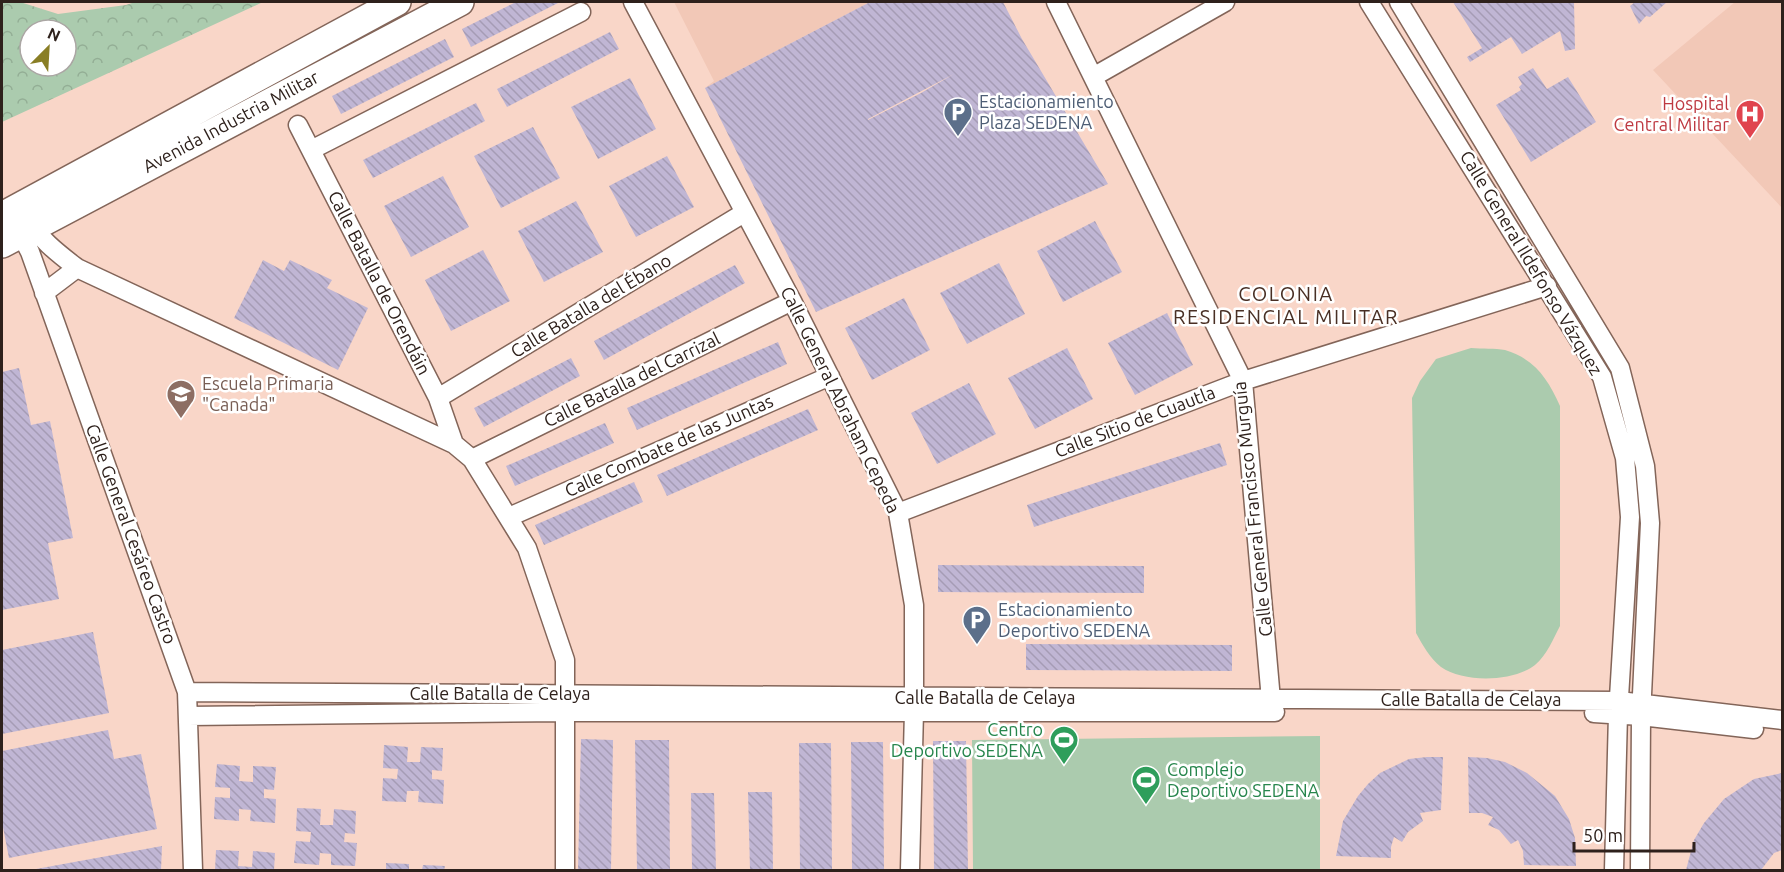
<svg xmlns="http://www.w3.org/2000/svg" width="1784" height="872" font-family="Ubuntu,sans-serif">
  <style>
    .built { fill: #f2c8b7 }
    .grass { fill: #abcbae }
    .forest { fill: url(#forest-crowns); fill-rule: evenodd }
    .building { fill: url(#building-back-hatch); fill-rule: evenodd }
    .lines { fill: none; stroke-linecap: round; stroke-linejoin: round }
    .street-casing { stroke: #836559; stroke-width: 21 }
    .secondary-casing { stroke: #836559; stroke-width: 30 }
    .street { stroke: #fff; stroke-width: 18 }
    .secondary { stroke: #fff; stroke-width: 27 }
    .labels { text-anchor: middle; stroke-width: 5; stroke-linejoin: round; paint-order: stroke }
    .service-label { font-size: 18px; fill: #4e5e75; stroke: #fff; text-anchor: start }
    .health-label { font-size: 18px; fill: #be3a42; stroke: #fff; text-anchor: end }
    .street-label { font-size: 18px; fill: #2e211c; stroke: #fff }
    .education-label { font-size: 18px; fill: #785e54; stroke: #fff; text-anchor: start }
    .leisure-label { font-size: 18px; fill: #27864d; stroke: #fff; text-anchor: end }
    .neighbourhood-label { font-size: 20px; letter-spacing: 1.5px; fill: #492f24; stroke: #fff }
  </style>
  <defs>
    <pattern id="forest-crowns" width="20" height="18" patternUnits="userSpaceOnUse" patternTransform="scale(1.5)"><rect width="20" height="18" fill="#abcbae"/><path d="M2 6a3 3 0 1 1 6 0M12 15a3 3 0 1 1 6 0" fill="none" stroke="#93ae95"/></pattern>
    <pattern id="building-back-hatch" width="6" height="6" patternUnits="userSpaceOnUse" patternTransform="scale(1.5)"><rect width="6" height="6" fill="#c0b6d4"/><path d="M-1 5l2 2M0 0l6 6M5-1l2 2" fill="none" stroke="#a59cb5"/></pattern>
  </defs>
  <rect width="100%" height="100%" fill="#f9d6c8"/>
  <path class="built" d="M674,2h196l-165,86 9,-7z
    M1735,2h47v206l-129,-138z"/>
  <path class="grass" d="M1471,348c11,1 24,0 34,2 30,9 43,29 55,56v220c-7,13 -13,29 -25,39 -22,17 -71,18 -94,2 -11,-9 -18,-21 -25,-34l-4,-235 8,-17 16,-22z
    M1320,736v134h-347l-1,-130z"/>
  <path class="forest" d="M2,2h18l38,12 68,-9 9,-3h128l-261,120zM30,30h36v36h-36z"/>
  <path class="building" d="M516,2h44l-89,45 -9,-18z
    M870,2h133l19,37 86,145 -292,128 -111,-224zM954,74l-33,19 -53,27v-1z
    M1453,2h121l1,47 -10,2 -5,-20 -38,23 -11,-17 -41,25 -3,-5 15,-9z
    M1635,2h32l-17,15 -4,-1 -7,8 -9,-18z
    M610,32l9,17 -112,58 -10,-18z
    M445,39l9,18 -113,57 -9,-18z
    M1533,68l14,21 21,-12 28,45 -65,40 -35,-57 25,-15 -2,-3 3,-3 -4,-7z
    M630,78l26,51 -58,30 -27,-52z
    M476,103l9,18 -112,57 -10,-18z
    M533,127l27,51 -59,30 -27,-52z
    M667,156l27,51 -58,30 -27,-51z
    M443,176l26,51 -58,30 -27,-51z
    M576,201l27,51 -59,30 -26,-51z
    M1095,221l27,51 -59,30 -26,-51z
    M483,250l27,51 -59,30 -26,-51z
    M263,260l21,11 6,-11 42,20 -5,8 41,20 -30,62 -104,-52z
    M999,263l26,51 -58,30 -27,-51z
    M735,265l10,18 -141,77 -10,-19z
    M904,298l26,52 -58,30 -27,-52z
    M1167,313l26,52 -58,30 -27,-52z
    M778,342l9,22 -150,66 -10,-22z
    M1067,348l26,51 -58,30 -27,-51z
    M571,358l9,18 -96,51 -10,-19z
    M19,368l12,57 19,-4 23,117 -25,5 11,56 -57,11v-238z
    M969,383l27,51 -59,30 -26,-51z
    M808,409l10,21 -151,66 -10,-21z
    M605,423l9,20 -99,43 -9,-20z
    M1220,443l7,22 -193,62 -7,-22z
    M634,482l9,20 -99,43 -9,-20z
    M938,565l206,1v27l-206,-1z
    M93,632l16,81 -107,21v-84z
    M1026,644l206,1v26l-206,-1z
    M108,730l6,29 27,-5 16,75 -148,29 -7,-36v-71z
    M581,739l32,1 -2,130h-33z
    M635,740h34l1,130h-33z
    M933,741h33l2,129h-34z
    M851,742h32l1,128h-32z
    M799,743h32l1,127h-32z
    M384,745l24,2 -1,15h13l1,-15 22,1 -1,23 -10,-1v9l12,1 -1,24 -25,-2 1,-11h-12l-1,11 -24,-1 1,-23 14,1 1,-10 -15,-1z
    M1427,757h16l-2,53 -21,3 3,8 -15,11 -6,10 -8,-5 -3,10v11l-55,-2 7,-35 15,-25 10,-12 12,-11 29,-14z
    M1468,757l19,1 18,4 22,11 28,23 14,23 6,19 1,28 -52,-1 -1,-14 -5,-11 -7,4 -12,-14 -11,-5 5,-8 -11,-4h-13z
    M217,764l23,2 -1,15 14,1v-16l23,1 -2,23 -10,-1v9l12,1 -1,24 -25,-2 1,-11 -12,-1v12l-25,-2 1,-22 15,1v-10l-15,-1z
    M1782,773v77l-8,3 -13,17h-75l8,-30 10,-17 20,-24 30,-20z
    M748,792h24l1,78h-23z
    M691,793h23l2,77h-24z
    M297,808l24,1 -1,16h13l1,-16 22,2 -1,23 -10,-1 -1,9 13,1 -2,23 -24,-1v-11l-11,-1 -1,12 -25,-2 2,-22 14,1 1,-10 -15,-1z
    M162,846l-1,24h-125v-1z
    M216,850l23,1 -1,15 14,1 1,-16 22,2 -1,17h-59z
    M386,863l23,1v6h-23z
    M423,865l22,1 -1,4h-22z"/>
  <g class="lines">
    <g class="street-casing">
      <path id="street" d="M633,2l159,299 106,212 16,92v106l-4,159
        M1056,2l187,379 28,319
        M1369,2l233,375 23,81 5,59 -12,197 -4,156
        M1399,2l221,366 25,98 5,57 -9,193 -1,154
        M1093,77l132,-75
        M298,125l140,273 16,46
        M311,150l270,-138
        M28,219c11,20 31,35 49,49l377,176 18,15 55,89 38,112v210
        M16,225l14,27 157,440 6,178
        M44,293l33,-25
        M438,398l306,-185
        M472,459l320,-158
        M898,513l345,-132 304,-95
        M509,517l321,-141
        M187,692l1432,9 163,19
        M1594,713l47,3 113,13
        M188,716l377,-4h710"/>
    </g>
    <g class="secondary-casing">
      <path id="secondary" d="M2,216l395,-214
        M2,244l458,-242"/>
    </g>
    <use href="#street" class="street"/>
    <use href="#secondary" class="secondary"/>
  </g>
  <defs>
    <g id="parking-pin" transform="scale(1.5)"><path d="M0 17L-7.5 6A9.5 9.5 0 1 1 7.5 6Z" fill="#5c6f8a" stroke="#fff"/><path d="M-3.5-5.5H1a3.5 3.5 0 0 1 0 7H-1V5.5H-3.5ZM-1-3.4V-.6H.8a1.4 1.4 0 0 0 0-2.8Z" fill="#fff"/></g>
    <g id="hospital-pin" transform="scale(1.5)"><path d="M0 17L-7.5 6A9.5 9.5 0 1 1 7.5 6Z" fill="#e0444e" stroke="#fff"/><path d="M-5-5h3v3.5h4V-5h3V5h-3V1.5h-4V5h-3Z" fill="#fff"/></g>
    <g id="school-pin" transform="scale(1.5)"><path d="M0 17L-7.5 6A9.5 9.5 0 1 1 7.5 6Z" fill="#8d6e63" stroke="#fff"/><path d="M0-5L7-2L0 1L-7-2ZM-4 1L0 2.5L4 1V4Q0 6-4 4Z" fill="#fff"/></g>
    <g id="stadium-pin" transform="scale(1.5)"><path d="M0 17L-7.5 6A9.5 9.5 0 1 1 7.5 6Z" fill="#2e9e5b" stroke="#fff"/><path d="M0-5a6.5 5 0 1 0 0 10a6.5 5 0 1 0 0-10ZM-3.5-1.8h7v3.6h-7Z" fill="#fff"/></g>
  </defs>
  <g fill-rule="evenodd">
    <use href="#parking-pin" x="958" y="112"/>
    <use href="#hospital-pin" x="1750" y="114"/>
    <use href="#school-pin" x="181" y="394"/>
    <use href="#parking-pin" x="977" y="620"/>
    <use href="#stadium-pin" x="1064" y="740"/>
    <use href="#stadium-pin" x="1146" y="780"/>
  </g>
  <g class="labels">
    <g class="service-label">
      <text x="979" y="108">Estacionamiento<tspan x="979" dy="21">Plaza SEDENA</tspan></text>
      <text x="998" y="616">Estacionamiento<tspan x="998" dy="21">Deportivo SEDENA</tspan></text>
    </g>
    <g class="health-label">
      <text x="1729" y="110">Hospital<tspan x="1729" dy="21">Central Militar</tspan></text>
    </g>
    <g class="street-label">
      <text transform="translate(231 122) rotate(-28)" y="6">Avenida Industria Militar</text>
      <text transform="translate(1531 263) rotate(59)" y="6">Calle General Ildefonso Vázquez</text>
      <text transform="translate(379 283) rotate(63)" y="6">Calle Batalla de Orendáin</text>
      <text transform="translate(591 306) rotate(-31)" y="6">Calle Batalla del Ébano</text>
      <text transform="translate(632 380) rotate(-26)" y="6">Calle Batalla del Carrizal</text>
      <text transform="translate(840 400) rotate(64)" y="6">Calle General Abraham Cepeda</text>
      <text transform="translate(1135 422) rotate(-21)" y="6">Calle Sitio de Cuautla</text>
      <text transform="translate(669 446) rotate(-24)" y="6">Calle Combate de las Juntas</text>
      <text transform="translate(1253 509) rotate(-96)" y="6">Calle General Francisco Murguía</text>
      <text transform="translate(131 534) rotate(70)" y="6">Calle General Cesáreo Castro</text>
      <text x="500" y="700">Calle Batalla de Celaya</text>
      <text x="985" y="704">Calle Batalla de Celaya</text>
      <text x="1471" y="706">Calle Batalla de Celaya</text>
    </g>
    <g class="education-label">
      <text x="202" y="390">Escuela Primaria<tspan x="202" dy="21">"Canada"</tspan></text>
    </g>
    <g class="leisure-label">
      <text x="1043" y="736">Centro<tspan x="1043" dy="21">Deportivo SEDENA</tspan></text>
      <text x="1167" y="776" text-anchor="start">Complejo<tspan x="1167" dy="21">Deportivo SEDENA</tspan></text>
    </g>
    <g class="neighbourhood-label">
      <text x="1286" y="301">COLONIA<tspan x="1286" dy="23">RESIDENCIAL MILITAR</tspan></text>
    </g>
  </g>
  <rect width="1784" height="872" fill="none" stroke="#2e211c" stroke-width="6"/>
  <g transform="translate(48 48) rotate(24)"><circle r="28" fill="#ffffff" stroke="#aba6a4" stroke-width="1.5"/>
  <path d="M0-4.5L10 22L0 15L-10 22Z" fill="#897e25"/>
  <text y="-9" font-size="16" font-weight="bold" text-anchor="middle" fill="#2e211c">N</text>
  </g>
  <path d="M1574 842v9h120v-9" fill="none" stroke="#2e211c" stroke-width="3"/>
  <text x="1583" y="842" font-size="18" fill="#2e211c" stroke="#ffffff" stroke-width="4.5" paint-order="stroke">50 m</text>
</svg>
